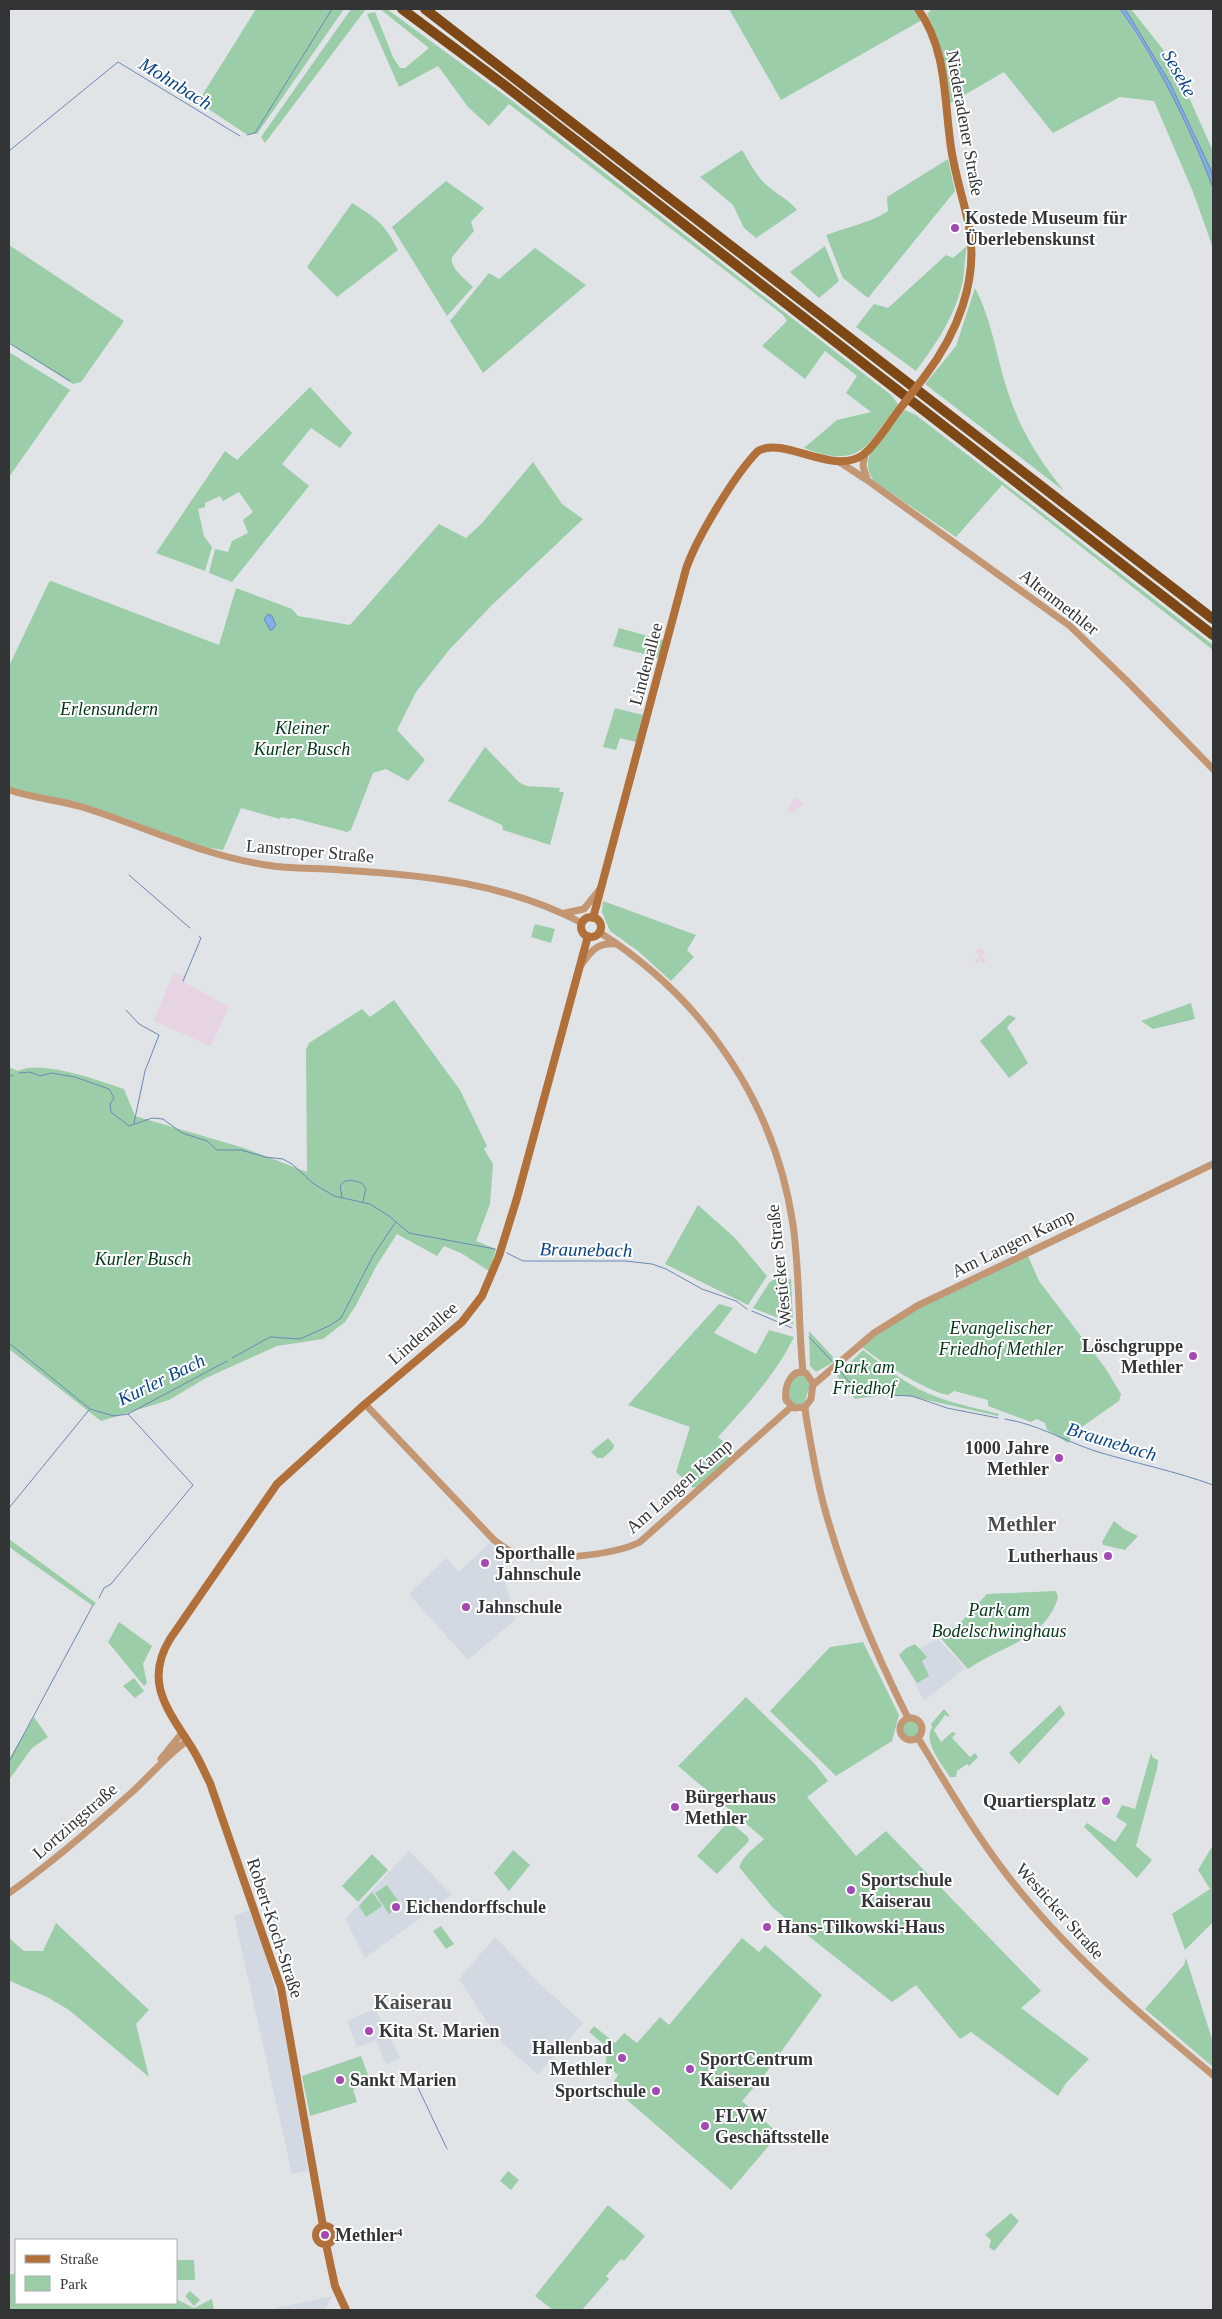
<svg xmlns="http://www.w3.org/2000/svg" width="1222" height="2319" font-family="'Times New Roman',serif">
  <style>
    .built { fill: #d2d9e2 }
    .industrial { fill: #e6d3e3 }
    .green { fill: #9bcda9 }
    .water { fill: #82aeea; stroke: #6a89b4 }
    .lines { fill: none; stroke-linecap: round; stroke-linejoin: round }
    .stream { stroke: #6a89b4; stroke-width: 1 }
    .tertiary { stroke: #c49774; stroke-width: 7 }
    .secondary { stroke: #b17039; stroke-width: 8 }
    .motorway { stroke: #7d4816; stroke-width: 10 }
    .secondary-bridge { stroke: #b17039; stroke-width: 8 }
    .poi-dot { fill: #a449b4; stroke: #fff; stroke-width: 2 }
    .labels { text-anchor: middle; stroke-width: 4; stroke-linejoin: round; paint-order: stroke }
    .street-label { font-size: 18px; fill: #333436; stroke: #fff }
    .poi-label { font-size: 18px; font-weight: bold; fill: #333436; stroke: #fff; text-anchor: start }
    .park-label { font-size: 18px; font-style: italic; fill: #003718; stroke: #fff }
    .water-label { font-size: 19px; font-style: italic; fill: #0a4489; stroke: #fff }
    .quarter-label { font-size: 20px; font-weight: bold; fill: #4b4d4f; stroke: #fff }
  </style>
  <rect width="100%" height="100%" fill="#e1e4e7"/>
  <path class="built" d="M490,1542l13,16 2,22 10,40 -47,40 -59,-66 37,-36 13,14z
    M938,1639l27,29 -41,33 -22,-44z
    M409,1851l43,44 -87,63 -20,-39z
    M249,1910l17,46 17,66 25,149 -16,3 -58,-258z
    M495,1937l43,45 45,41 -45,52 -40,-36 -39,-60z
    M375,2008l25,50 -14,7 -10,-24 -19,6 -10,-26z
    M332,2296l-7,14h-48v-2z"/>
  <path class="industrial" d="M797,797l7,7 -12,9 -5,-2 6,-11z
    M980,948l5,5 -3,2 4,6 -3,3 -3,-4 -4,3 -2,-3 5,-3 -3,-6z
    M174,973l12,4 -2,5 45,25 -18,39 -58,-25z"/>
  <path class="green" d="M256,9h88l-87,125h-11l-48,-32z
    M351,9h15l-101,134 -4,-6z
    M380,9h7l124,91 380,295 7,9c-31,42 -37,66 -94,44l33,-28 34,-8 -25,-19 11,-17 -32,-25 -20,28 -43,-33 25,-25 -4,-6 -274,-211 -20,22 -21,-19 -30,-41 -39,21 -32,-73 8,-2 18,45 7,11h5l24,-20z
    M729,9h184l9,11 -141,80z
    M932,9h188l45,71 18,35 30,72v61l-20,-56 -39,-91 -34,-4 -67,36 -49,-61 -55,32c-3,-36 -6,-58 -22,-90z
    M1124,9h7l42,53 40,89v27l-19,-46z
    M742,150c8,13 15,28 28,38 10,8 19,12 27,22l-41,28 -12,-10 -11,-23 -33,-28z
    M948,159l7,32 -87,107 -25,-20 -17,-43c19,-7 46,-13 62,-24l-1,-14z
    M446,181l38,27 -13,14 3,9 -22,26c-2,12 13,21 21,30l-26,29 -55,-89z
    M352,203c25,16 32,20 46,47l-61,47 -30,-30z
    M9,245l115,76 -43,61 -8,2 -64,-41z
    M825,246l14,35 -20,17 -29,-26z
    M967,246c-3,13 -2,26 -5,39 -8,33 -27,60 -46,86l-60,-44 18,-23 14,4 58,-53 7,3z
    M535,248l51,37 -103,88 -33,-52 39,-48 10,6z
    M975,288c18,34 22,74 35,110 12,35 31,64 54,93l-139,-107 31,-38z
    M9,352l61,38 -61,87z
    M310,387l42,46 -12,15 -29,-20 -29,36 27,22 -77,96 -23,-9 6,-24 13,3 4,-11 16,-8 -5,-13 10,-8 -14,-20 -16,9 -3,-5 -15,7v4l-7,2 6,27 8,11 -7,24 -49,-18 69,-102 12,9z
    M905,410l11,5 297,230v5l-211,-165 -46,52 -81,-55c-22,-25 13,-53 30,-72z
    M533,462l29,42 21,15 -92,87 -42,44 -33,42 -19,38 28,30 -17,21 -22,-12 -13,4 -22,57 -4,2 -54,-14 -4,1 -8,-2 -1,2 -39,-11 -18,42 -25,-4 -73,-28 -116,-30v-122l40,-84 2,-1 168,64 17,-57 56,21 6,7 52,9 89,-101 27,14 16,-15z
    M619,628l44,12 -4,18 -46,-12z
    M615,708l28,7 -7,27 -16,-4 -4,12 -13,-3z
    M485,747l35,36 7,3 33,2 -1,4h5l-14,53 -47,-15 -1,-5 -54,-24z
    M603,901l93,34 -9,15 7,7 -23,24 -33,-30 -28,-20 -8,-19z
    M535,924l20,5 -4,14 -20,-6z
    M394,1000l66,90 27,56 -3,3 9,15 -3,40 -14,37 20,8 -7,22 -28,-18 -17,-7 -7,10 -40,-22 -20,31 -22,42 -10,15 -22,17 -46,7 -71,32 -37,22 -68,21 -92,-72v-282l9,4c23,-12 82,10 106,18l11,27 109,32 63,24 -1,-122 3,-7 53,-34 8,8z
    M1191,1003l4,16 -42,10 -12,-8z
    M1009,1015l7,3 -9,9 21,36 -19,15 -29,-37z
    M698,1205l37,33 32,38 -19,29 -83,-41z
    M1028,1256l11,25 67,88 15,25 -2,7 -43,30 -8,12 -21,-13 -2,-7 -8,-4 -6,3 -43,-16v-6l-34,-9 -6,4c-22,-4 -67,-33 -86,-48 48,-41 110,-65 166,-91z
    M775,1278l16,1 2,45 -40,-16 16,-25z
    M719,1304l14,4 -19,25 42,21 13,-24 25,7c-19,39 -48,69 -76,100l18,16 -35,32 -8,3 -17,-16 14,-45 -62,-22z
    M809,1331l24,26 -1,6 -16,9 -6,-6z
    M863,1350c14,10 28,23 44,32 27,18 61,24 92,32l-1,2 -89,-20h-34l-20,3 -18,-23z
    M798,1375l7,1 5,9 -6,19 -11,2 -5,-10 3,-14z
    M608,1438l6,7 -1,4 -10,9h-6l-6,-6z
    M1114,1521l10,8 14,7 -13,14 -22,-5 -1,-3z
    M9,1539l87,64 -3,3 -84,-59z
    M1056,1591l2,7c-14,43 -56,47 -90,71l-31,-35 22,-10 28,-30z
    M119,1622l33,24 -9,18 4,19 -3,3 -36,-44z
    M863,1642l36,73 -7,26 -56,35 -66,-65 60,-64z
    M915,1644l12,13 -5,4 7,15 -12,7 -18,-28 7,-7z
    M134,1678l10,13 -9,7 -12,-12z
    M746,1697l69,67 13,17 -21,16 49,59 30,-25 155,160 -20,17 68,51 -23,24 -8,13 -87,-64 -11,7 -44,-54 -24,17 -119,-94 -34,-41c5,-13 16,-19 25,-28l-86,-73z
    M1060,1705l5,9 -46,50 -10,-11z
    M944,1709l5,6v2l-4,-2 -11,15 7,12 11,-10 4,1 -4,5 18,19 5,-4 3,4 -9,9 -2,-2 -10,7 -1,6h-6c-8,-13 -27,-34 -18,-50l-1,-3z
    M34,1717l14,20 -16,11 -23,32v-21z
    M903 1729a9 9 0 1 1 18 0a9 9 0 1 1-18 0Z
    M1151,1753l2,5 5,2 -1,9 -21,77 16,14 -15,18 -53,-51 3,-4 28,19 12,-18 -11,-7 6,-12 13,4z
    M729,1821l19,16 1,4 -32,33 -20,-18z
    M1213,1845v77l-28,28 -13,-36 38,-25 -12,-19z
    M513,1850l17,15 -21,26 -15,-18z
    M372,1854l16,16 -30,32 -16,-16z
    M387,1885l14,20 -12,9 -14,-21z
    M372,1892l10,14 -16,11 -7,-11z
    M56,1923l93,87 -13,14 13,53 -80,-67 -22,-13 -37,-16 -1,2v-45l15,13h19z
    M441,1926l13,18 -8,5 -13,-18z
    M742,1938l17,14 6,-7 57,50 -59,82 -21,24 37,33 -48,56 -120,-104 7,-11 -12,-11 1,-17 -18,-15 5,-6 21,17 9,-10 13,10 23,-26 9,8z
    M1186,1958l27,84v25l-68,-58 39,-44z
    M361,2056l10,27 -18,6 4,13 -47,14 -8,-40z
    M508,2171l11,9 -8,10 -11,-9z
    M608,2205l37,31 -21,25 -3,-2 -15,17 3,3 -27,31h-29l-18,-14z
    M1011,2213l8,8 -25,30 -5,-4 2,-7 -6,-5z
    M176,2260h18l1,20h-19z
    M16,2273v30h160v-4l18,9 18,-9 2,11h-205v-35z
    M190,2291l10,9 -6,6 -9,-10z"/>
  <path class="water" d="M1120,9h4l3,3 43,71 40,85 3,10v10c-24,-63 -54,-124 -93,-179z
    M268,614l4,2 4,9 -4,5h-2l-6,-11z"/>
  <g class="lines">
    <path class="stream" d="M247,135l8,-2 77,-124
      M9,151l109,-89 122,74
      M9,343l61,38
      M129,875l61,53
      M183,981l18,-43 -2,-2
      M126,1010l13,14 20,11 -14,36 -11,52
      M19,1073l11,-1 10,4 11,-3 24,4 34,12 5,9 -4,6 1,8 18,14 23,-8 11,1 19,14 25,8 10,9h24l24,7 18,2 9,5 22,20 20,12 36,8 19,12 20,17 86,16
      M9,1077l4,-2
      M342,1197l-2,-11c6,-9 13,-5 22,-3l4,6 -3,12
      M507,1253l16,8h103l26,3 14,5 36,20 34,12 11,8
      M752,1311l40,17
      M809,1337l24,25
      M9,1343l81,66 24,7 14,-2 99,-53
      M232,1358l38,-21 30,2 31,-14 10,-7 32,-62 22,-33
      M840,1371l19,23 53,2 35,12 51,10
      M1005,1419c32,5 60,22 90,32 39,12 80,20 118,34
      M9,1508l80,-98
      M99,1598l5,-10 7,-4 82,-99 -65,-71
      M9,1762l84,-157
      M414,2079l33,70"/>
    <path class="tertiary" d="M865,453l-2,13 4,13
      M838,461l29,19 203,146 57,55 86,88
      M9,790c24,8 49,10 73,17 62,19 119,48 184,58 24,4 50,3 75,5 84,5 165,13 241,53
      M565,913l19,-4 16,-20
      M599,932c104,66 176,170 194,293 7,48 5,98 10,147
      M581,965c10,-14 16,-23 35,-21
      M813,1385l61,-52 43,-27 296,-142
      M365,1404l129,136c6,4 12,10 20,13 27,10 101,2 126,-11l151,-135
      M805,1407l-11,1 -8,-8c-2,-13 5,-32 20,-27l7,10 -2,16 -6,8 1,9c5,30 10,61 18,90 20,74 50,144 84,212
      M900 1729a11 11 0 1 1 22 0a11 11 0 1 1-22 0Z
      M918,1738c32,52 62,105 101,152 57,70 125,128 194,185
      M161,1759l21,-26
      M9,1893c43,-30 83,-65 122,-100 19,-17 35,-37 56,-52"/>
    <path class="secondary" d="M918,9c28,39 26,85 32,131 3,29 13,57 19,86 10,54 -12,108 -44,150
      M581 927a10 10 0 1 1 20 0a10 10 0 1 1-20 0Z
      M593,918l93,-349c10,-30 49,-95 72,-118 27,-15 74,25 105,4 14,-11 25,-31 36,-45
      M323,2226l-42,-238 -71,-205c-6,-12 -11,-24 -18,-35 -23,-37 -49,-65 -22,-109l107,-155 88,-80 97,-82 20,-26 17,-40 18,-58 71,-262
      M316 2235a9 9 0 1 1 18 0a9 9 0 1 1-18 0Z
      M326,2244l9,42 11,24"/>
    <path class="motorway" d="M402,9l101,75 710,551
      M425,9l788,610"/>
    <path class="secondary-bridge" d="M899,410l26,-34"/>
  </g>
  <g class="poi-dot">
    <circle cx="955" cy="228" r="5"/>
    <circle cx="1193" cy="1356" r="5"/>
    <circle cx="1059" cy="1458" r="5"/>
    <circle cx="1108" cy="1556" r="5"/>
    <circle cx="485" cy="1563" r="5"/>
    <circle cx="466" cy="1607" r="5"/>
    <circle cx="1106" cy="1801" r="5"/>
    <circle cx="675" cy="1807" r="5"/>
    <circle cx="851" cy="1890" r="5"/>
    <circle cx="396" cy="1907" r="5"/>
    <circle cx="767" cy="1927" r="5"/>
    <circle cx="369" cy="2031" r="5"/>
    <circle cx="622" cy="2058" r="5"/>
    <circle cx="690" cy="2069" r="5"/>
    <circle cx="340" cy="2080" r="5"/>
    <circle cx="656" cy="2091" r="5"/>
    <circle cx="705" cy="2126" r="5"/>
    <circle cx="325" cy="2235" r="5"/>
  </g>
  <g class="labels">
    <g class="street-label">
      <text transform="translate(965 123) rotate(80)" y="6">Niederadener Straße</text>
      <text transform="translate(1059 602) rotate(38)" y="6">Altenmethler</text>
      <text transform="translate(646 664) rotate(-75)" y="6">Lindenallee</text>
      <text transform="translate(310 851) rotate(5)" y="6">Lanstroper Straße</text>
      <text transform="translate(1013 1243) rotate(-26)" y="6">Am Langen Kamp</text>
      <text transform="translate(779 1265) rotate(-96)" y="6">Westicker Straße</text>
      <text transform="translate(423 1333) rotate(-41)" y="6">Lindenallee</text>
      <text transform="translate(679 1486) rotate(-41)" y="6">Am Langen Kamp</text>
      <text transform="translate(75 1821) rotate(-41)" y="6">Lortzingstraße</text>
      <text transform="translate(1060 1911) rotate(48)" y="6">Westicker Straße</text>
      <text transform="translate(275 1928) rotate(72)" y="6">Robert-Koch-Straße</text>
    </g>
    <g class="poi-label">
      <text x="965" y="224">Kostede Museum für<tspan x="965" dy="21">Überlebenskunst</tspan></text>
      <text x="1183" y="1352" text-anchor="end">Löschgruppe<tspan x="1183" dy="21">Methler</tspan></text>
      <text x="1049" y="1454" text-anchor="end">1000 Jahre<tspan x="1049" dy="21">Methler</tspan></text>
      <text x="495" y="1559">Sporthalle<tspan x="495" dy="21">Jahnschule</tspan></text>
      <text x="1098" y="1562" text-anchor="end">Lutherhaus</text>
      <text x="476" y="1613">Jahnschule</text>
      <text x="685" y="1803">Bürgerhaus<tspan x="685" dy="21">Methler</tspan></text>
      <text x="1096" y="1807" text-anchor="end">Quartiersplatz</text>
      <text x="861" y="1886">Sportschule<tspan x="861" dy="21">Kaiserau</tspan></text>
      <text x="406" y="1913">Eichendorffschule</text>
      <text x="777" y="1933">Hans-Tilkowski-Haus</text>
      <text x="379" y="2037">Kita St. Marien</text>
      <text x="612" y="2054" text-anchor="end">Hallenbad<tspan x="612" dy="21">Methler</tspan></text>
      <text x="700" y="2065">SportCentrum<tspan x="700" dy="21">Kaiserau</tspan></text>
      <text x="350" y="2086">Sankt Marien</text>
      <text x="646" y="2097" text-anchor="end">Sportschule</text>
      <text x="715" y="2122">FLVW<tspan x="715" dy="21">Geschäftsstelle</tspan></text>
      <text x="335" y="2241">Methler⁴</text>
    </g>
    <g class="park-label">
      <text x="109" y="715">Erlensundern</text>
      <text x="302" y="734">Kleiner<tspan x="302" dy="21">Kurler Busch</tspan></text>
      <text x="143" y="1265">Kurler Busch</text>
      <text x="1001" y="1334">Evangelischer<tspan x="1001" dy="21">Friedhof Methler</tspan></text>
      <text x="864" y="1373">Park am<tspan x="864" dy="21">Friedhof</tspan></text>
      <text x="999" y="1616">Park am<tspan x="999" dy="21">Bodelschwinghaus</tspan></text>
    </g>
    <g class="water-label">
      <text transform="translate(1180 73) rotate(61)" y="7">Seseke</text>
      <text transform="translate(176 83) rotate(32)" y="7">Mohnbach</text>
      <text transform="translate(586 1249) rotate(1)" y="7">Braunebach</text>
      <text transform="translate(161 1379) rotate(-26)" y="7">Kurler Bach</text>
      <text transform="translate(1112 1441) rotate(17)" y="7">Braunebach</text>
    </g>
    <g class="quarter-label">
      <text x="1022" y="1531">Methler</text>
      <text x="413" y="2009">Kaiserau</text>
    </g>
  </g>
  <rect width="1222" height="2319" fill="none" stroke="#333436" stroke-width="20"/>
  <rect x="15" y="2239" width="162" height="65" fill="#ffffff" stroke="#adaeaf"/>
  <rect x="25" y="2255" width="25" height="8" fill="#b17039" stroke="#adaeaf"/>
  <text x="60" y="2264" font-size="15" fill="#333436">Straße</text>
  <rect x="25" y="2276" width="25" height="15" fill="#9bcda9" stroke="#adaeaf"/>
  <text x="60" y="2289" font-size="15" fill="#333436">Park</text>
</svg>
